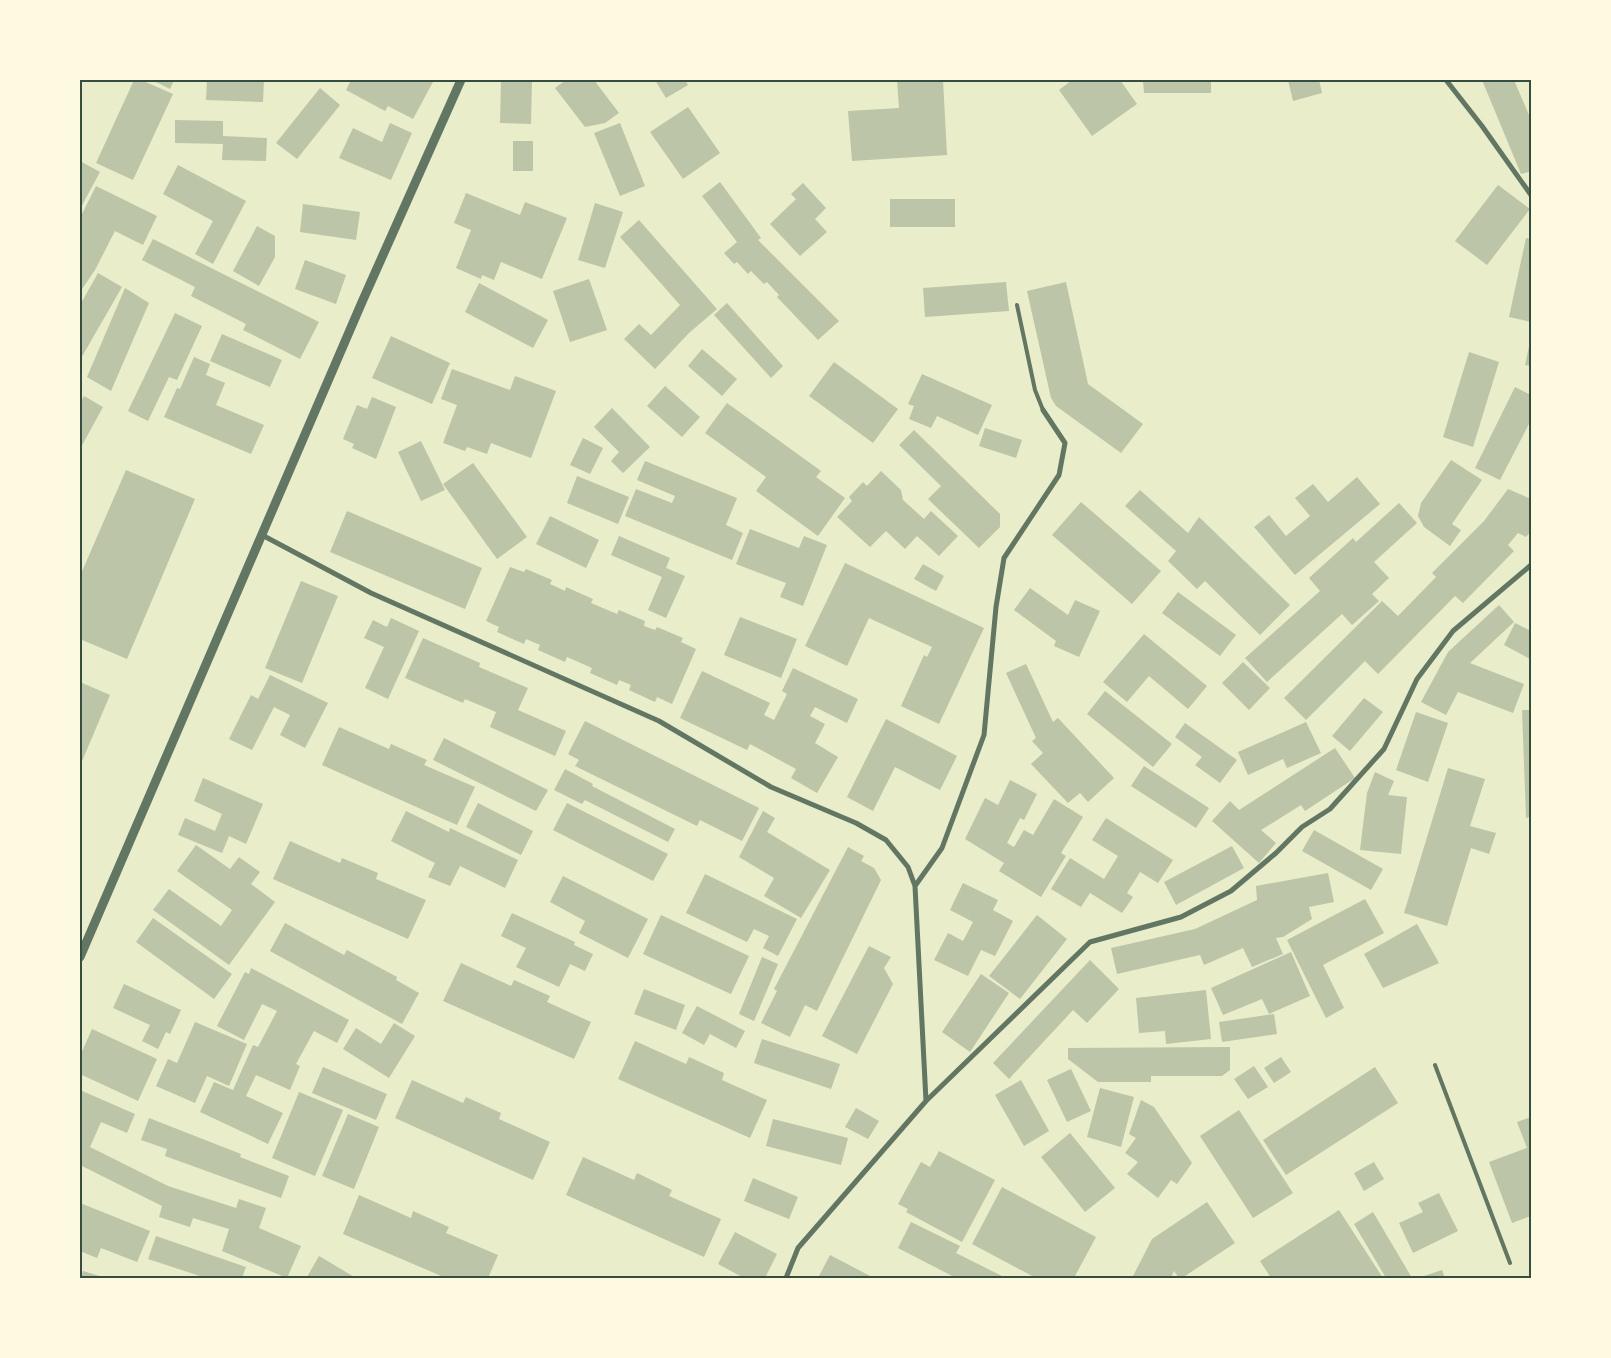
<svg xmlns="http://www.w3.org/2000/svg" width="1611" height="1358" font-family="'Noto Sans',sans-serif">
  <style>
    .building { fill: #bcc5a7 }
    .lines { fill: none; stroke-linecap: round; stroke-linejoin: round }
    .service { stroke: #617663; stroke-width: 4 }
    .minor { stroke: #617663; stroke-width: 5 }
    .tertiary { stroke: #617663; stroke-width: 9 }
    .neatline { fill: none; stroke: #344e41; stroke-width: 2 }
  </style>
  <rect width="100%" height="100%" fill="#e9edc9"/>
  <path class="building" d="M134,80h7l32,14 -40,86 -37,-17z
    M152,80h22l-4,9z
    M207,80h57l-1,22 -57,-2z
    M351,80h79l3,2 -20,37 -25,-13 -3,5 -39,-21z
    M501,80h31l-1,44 -31,-1z
    M566,80h28l25,33 -14,10 -20,4 -30,-39z
    M655,80h30l3,5 -22,13z
    M897,80h46l4,75 -95,6 -4,-50 51,-3z
    M1072,80h48l17,24 -45,32 -33,-46z
    M1143,80h68v13h-67z
    M1288,80h31l3,13 -29,8z
    M1482,80h32l15,35 2,-1v63l-2,-5 -8,2z
    M320,88l20,17 -43,54 -21,-16z
    M688,107l32,46 -37,26 -33,-47z
    M175,120l48,1v15l44,2 -1,23 -44,-1 1,-16 -48,-1z
    M390,123l22,10 -21,47 -52,-22 14,-30 29,14z
    M620,123l25,63 -25,10 -26,-63z
    M513,141h20v30h-20z
    M80,161l20,11 -20,37z
    M178,165l68,36 -33,63 -18,-10 18,-33 -50,-27z
    M720,182l41,56 -3,2 81,81 -21,19 -41,-43 2,-2 -12,-13 -3,2 -13,-13 -3,3 -11,-12 -3,2 -10,-11 13,-11 -35,-46z
    M803,183l23,25 -11,11 12,13 -27,24 -30,-32 26,-25 -5,-5z
    M1498,185l32,24 -43,56 -32,-24z
    M96,186l61,30 -14,29 -28,-14 -20,39 -15,22v-74z
    M466,193l54,22 5,-13 42,16 -25,61 -41,-17 -7,18 -12,-5 -1,4 -25,-11 15,-38 -17,-7z
    M890,199h65v28h-65z
    M595,203l28,9 -18,56 -27,-8z
    M303,204l57,8 -4,28 -56,-8z
    M639,220l78,89 -28,24 -34,36 -31,-30 15,-15 12,11 29,-30 -60,-68z
    M257,226l18,10v21l-16,29 -26,-15z
    M1526,238l5,1v83l-22,-5z
    M153,239l166,83 -19,37 -57,-29 3,-6 -55,-28 4,-9 -53,-27z
    M305,260l41,15 -10,29 -41,-15z
    M98,273l24,14 -42,73v-55z
    M589,279l18,51 -37,12 -17,-51z
    M1006,282l3,29 -84,6 -2,-29z
    M1066,282l22,102 55,40 -22,29 -65,-47 -5,-8 -24,-107z
    M479,283l69,37 -15,28 -68,-36z
    M125,288l24,15 -38,88 -24,-14z
    M727,303l56,63 -12,12 -57,-63z
    M175,313l27,13 -25,54 -8,-3 -21,44 -20,-10z
    M222,334l60,26 -12,27 -60,-26z
    M391,336l59,27 -18,41 -60,-26z
    M1530,342h1v24l-6,-1z
    M702,349l35,30 -15,17 -34,-30z
    M1469,352l30,10 -26,85 -30,-10z
    M194,357l16,7 -4,11 19,8 -9,22 48,20 -13,29 -87,-37 13,-29 3,1z
    M834,362l64,47 -25,34 -64,-47z
    M452,369l58,21 5,-14 41,15 -25,67 -40,-15 -4,11 -20,-7 -2,4 -22,-8 14,-38 -16,-6z
    M922,374l70,31 -14,30 -41,-19 -6,12 -22,-9 5,-13 -6,-2z
    M665,386l35,31 -18,20 -35,-31z
    M1515,387l16,8v25l-31,60 -25,-12z
    M84,396l19,11 -23,42v-46z
    M372,397l24,10 -20,52 -24,-11 2,-4 -11,-5 14,-34 10,4z
    M727,403l94,68 -5,6 29,21 -27,38 -62,-45 10,-14 -61,-44z
    M612,408l38,39 -27,26 -12,-12 8,-9 -25,-25z
    M985,428l37,12 -6,18 -37,-12z
    M914,430l86,84v13l-21,21 -51,-49 13,-13 -42,-41z
    M583,438l20,10 -13,26 -20,-9z
    M421,441l24,49 -24,11 -23,-49z
    M1451,460l31,20 -30,44 9,6 -11,16 -26,-19 -6,-11 3,-13z
    M645,461l92,37 -11,27 17,8 -11,27 -107,-44 11,-27 36,14 3,-7 -38,-16z
    M473,463l54,74 -30,22 -54,-75z
    M126,470l69,29 -68,160 -47,-20v-63z
    M881,471l20,19 2,10 21,19 7,-8 27,25 -19,20 -22,-20 -12,13 -19,-18 -16,16 -33,-30 15,-16 -3,-4 14,-15 4,4z
    M577,476l52,21 -11,27 -51,-21z
    M1357,477l23,27 -85,71 -41,-48 15,-12 17,21 24,-20 -15,-18 18,-14 15,18z
    M1508,489l23,10v32l-5,6 -8,-4 -10,12 6,6 -51,52 -8,-7 -77,78 -13,-13 -59,59 -22,-22 98,-97 16,15 38,-39 -4,-4 52,-52z
    M1140,490l48,43 11,-16 91,88 -30,30 -55,-54 -8,8 -29,-28 8,-10 -51,-45z
    M1081,502l80,69 -29,33 -80,-69z
    M1399,503l18,20 -43,39 15,16 -17,16 7,7 -27,24 -10,-11 -75,68 -22,-24 75,-67 -11,-13 44,-40 3,4z
    M347,511l135,57 -17,41 -135,-57z
    M550,516l49,24 -13,28 -50,-24z
    M750,529l49,19 5,-12 23,9 -24,61 -23,-9 6,-14 -50,-19z
    M619,536l51,22 -4,10 19,8 -19,42 -18,-8 14,-33 -51,-22z
    M845,563l139,65 -45,96 -38,-18 23,-51 3,2 5,-10 -63,-29 -22,48 -42,-20z
    M923,564l21,12 -8,15 -22,-12z
    M510,567l14,5 2,-3 26,11 -2,4 15,7 1,-4 27,12 -2,4 26,11 2,-4 26,11 -1,5 11,4 2,-3 26,11 -2,4 15,7 -24,55 -15,-7 -2,5 -26,-12 2,-5 -12,-5 -2,5 -27,-12 2,-5 -25,-11 -2,5 -27,-12 2,-5 -14,-6 -2,5 -27,-12 2,-5 -13,-6z
    M301,581l37,15 -36,87 -37,-15z
    M1030,588l38,27 7,-15 25,11 -21,46 -25,-11 2,-5 -42,-31z
    M1178,592l58,43 -16,21 -58,-43z
    M1499,605l15,17 -44,41 54,21 -11,29 -55,-21 -12,23 -25,-13 27,-50z
    M740,617l57,22 -16,39 -57,-23z
    M391,618l28,13 -31,68 -23,-11 19,-41 -20,-9 9,-18 14,7z
    M1515,623l16,8 -1,28 -26,-14z
    M1144,634l63,52 -19,23 -39,-33 -22,26 -24,-20z
    M423,638l57,25 -1,4 49,21 -10,22 48,21 -11,25 -65,-29 6,-15 -31,-13 -2,4 -58,-25z
    M1243,662l27,26 -21,22 -27,-27z
    M1026,664l27,58 5,-4 56,60 -26,24 -8,-9 -12,10 -37,-39 12,-11 -11,-12 4,-3 -30,-65z
    M793,668l65,31 -11,24 -32,-16 -5,9 15,8 -10,19 23,14 -21,36 -26,-15 5,-9 -46,-25 -3,6 -67,-32 22,-47 68,32 -6,12 10,5 13,-26 -5,-3z
    M270,675l58,28 -23,45 -25,-13 10,-20 -16,-8 -22,43 -23,-11 22,-44 7,4z
    M80,682l30,13 -30,71z
    M1105,691l67,53 -19,23 -66,-53z
    M1364,698l19,14 -33,39 -18,-15z
    M1522,710h9v132l-2,-25 -3,1z
    M1416,712l32,11 -20,59 -32,-12z
    M886,719l71,37 -17,34 -45,-23 -22,44 -26,-14z
    M585,721l174,87 -17,33 -42,-21 -3,6 -122,-60 4,-6 -11,-6z
    M1306,722l15,31 -34,15 -4,-9 -35,16 -10,-23z
    M1185,723l52,37 -17,23 -25,-18 7,-8 -27,-20z
    M339,727l50,22 2,-5 36,16 -3,5 51,22 -18,38 -135,-60z
    M444,738l104,52 -12,21 -103,-51z
    M1335,748l20,30 -50,33 -4,-6 -40,25 15,13 -17,20 -47,-42 18,-20 9,9z
    M1144,766l65,42 -13,20 -65,-42z
    M1448,768l37,11 -15,47 26,7 -7,21 -18,-6 -24,78 -43,-13z
    M565,769l28,15 -1,2 83,43 -7,13 -83,-42 -3,4 -28,-14z
    M1375,772l19,9 -6,14 19,2 -6,57 -41,-4 7,-57z
    M203,778l60,26 -17,40 -17,-8 -7,17 -44,-18 7,-17 30,13 7,-17 -28,-13z
    M1010,780l27,14 -13,26 -4,-2 -13,25 7,4 10,-17 9,5 21,-36 29,18 -22,36 5,3 -25,41 -42,-26 5,-8 -39,-24 20,-41 13,7z
    M478,803l55,28 -12,24 -55,-28z
    M567,803l101,51 -15,27 -100,-51z
    M406,811l43,21 1,-4 68,32 -13,28 -45,-22 -10,20 -22,-9 7,-14 -44,-22z
    M763,811l12,7 -8,14 63,38 -29,48 -37,-22 10,-18 -35,-21z
    M1106,818l67,42 -15,23 -18,-11 -13,21 6,4 -11,16 -32,-20 -9,14 -30,-18 19,-31 34,21 14,-23 -26,-16z
    M1314,830l69,39 -12,21 -69,-39z
    M290,841l50,22 2,-5 36,15 -2,6 50,21 -18,39 -135,-60z
    M196,845l34,24 9,-12 21,15 -9,12 24,18 -46,63 -76,-55 16,-21 52,37 11,-16 -55,-39z
    M1232,846l12,22 -68,37 -12,-23z
    M848,847l16,9 -3,5 13,7 7,12 -64,131 -12,-6 -15,32 -29,-14 16,-32 -3,-2z
    M1328,873l6,29 -25,5 3,12 -29,18 -7,1 7,16 -31,13 -9,-19 -39,17 -4,-10 -83,19 -6,-26 84,-19 62,-29 -1,-14z
    M705,874l92,45 -19,37 -15,-8 6,-12 -15,-7 -7,13 -61,-29z
    M563,876l85,43 -20,39 -49,-25 6,-12 -35,-19z
    M963,883l35,17 -5,10 20,11 -18,35 -14,-6 -13,26 -34,-16 14,-27 15,8 10,-19 -23,-12z
    M1365,899l19,34 -61,32 21,43 -18,10 -39,-78z
    M512,913l63,29 -1,3 19,9 -8,17 -15,-7 -11,23 -43,-20 10,-19 -25,-12z
    M661,915l88,41 -18,38 -88,-40z
    M1037,915l30,24 -47,60 -31,-23z
    M153,918l79,56 -18,25 -78,-57z
    M285,923l59,32 3,-5 50,27 -1,3 23,13 -17,31 -132,-73z
    M1417,924l22,39 -56,25 -19,-34z
    M869,946l22,11 -7,11 9,16 -36,70 -35,-18z
    M1291,952l19,44 -41,18 -7,-15 -39,16 -12,-27z
    M762,957l16,7 -24,57 -15,-7z
    M1090,960l29,29 -32,34 -14,-13 -64,69 -16,-16z
    M461,963l50,23 3,-6 36,16 -3,6 44,20 -17,37 -131,-58z
    M251,968l98,52 -12,23 -23,-12 -18,33 4,2 -10,24 -34,-15 -10,21 37,17 -15,31 -68,-32 14,-30 19,8 20,-45 5,2 19,-36 -15,-7 -18,36 -27,-14 28,-54 4,2z
    M981,974l28,19 -39,59 -28,-20z
    M124,984l57,26 -11,24 -4,-2 -8,17 -16,-8 8,-16 -37,-17z
    M644,989l41,16 -9,25 -42,-16z
    M1206,990l5,49 -45,5 -1,-13 -26,2 -3,-35z
    M697,1006l48,25 -9,17 -26,-14 -6,11 -22,-12z
    M1274,1014l3,20 -55,8 -3,-20z
    M195,1022l52,22 -18,42 -22,-10 -12,27 -39,-17 12,-27 9,4z
    M394,1023l21,13 -26,42 -46,-29 13,-21 25,16z
    M92,1029l65,30 -19,42 -58,-27v-18z
    M762,1039l78,25 -9,25 -77,-26z
    M635,1041l51,23 3,-7 35,16 -2,7 45,20 -17,38 -132,-59z
    M1230,1047v23l-8,6h-71v6h-53l-30,-23v-11z
    M1281,1057l10,15 -17,11 -10,-15z
    M1254,1066l14,21 -20,12 -14,-20z
    M323,1067l64,27 -11,26 -64,-27z
    M1375,1067l23,36 -112,72 -23,-35z
    M1071,1069l20,42 -24,11 -20,-42z
    M412,1080l51,23 3,-6 35,16 -2,6 51,23 -17,38 -138,-62z
    M1021,1080l28,51 -25,15 -29,-51z
    M1100,1088l34,9 -13,50 -34,-10z
    M80,1090l55,24 -8,19 -26,-11 -11,25 78,39 68,22 3,-9 27,9 -7,20 42,18 -14,32 -65,-27 7,-22 -36,-11 -3,9 -31,-10 3,-11 -82,-41z
    M299,1092l44,18 -28,66 -43,-18z
    M1141,1100l13,7 38,56 -15,21 -6,-4 -13,18 -31,-24 11,-12 -13,-9 11,-15 -7,-4z
    M856,1108l23,13 -11,18 -23,-12z
    M1239,1110l54,83 -40,25 -53,-82z
    M348,1114l31,13 -25,62 -32,-13z
    M1531,1117v99l-19,7 -23,-61 38,-14 -10,-26z
    M149,1118l92,36 -1,3 49,19 -8,22 -116,-42 2,-7 -26,-9z
    M773,1119l75,19 -7,27 -75,-19z
    M1070,1133l45,55 -30,24 -44,-55z
    M939,1151l56,29 -33,62 -56,-30 2,-3 -10,-5 23,-42 9,5z
    M583,1157l51,23 3,-7 35,17 -3,6 52,23 -17,38 -138,-62z
    M1374,1162l10,17 -20,12 -10,-18z
    M753,1178l45,19 -9,22 -45,-18z
    M1002,1187l94,50 -22,41h-38l-64,-34z
    M1439,1193l19,38 -45,22 -14,-30 24,-11 -5,-9z
    M359,1195l52,23 2,-7 36,16 -3,6 52,22 -10,23h-42l-103,-44z
    M1207,1202l28,41 -53,35h-3l-5,-7 -3,7h-39l20,-39z
    M80,1203l70,28 -13,31 -36,-14 -4,10 -17,-7z
    M1339,1210l44,68h-112l-11,-17z
    M1373,1212l39,66h-26l-32,-54z
    M911,1222l49,24 -4,7 50,25h-50l-58,-30z
    M735,1232l42,22 -12,24h-21l-26,-14z
    M156,1236l90,31 -4,11h-36l-58,-19z
    M830,1255l44,23h-56z
    M319,1256l37,22h-47l-2,-1z
    M1442,1270l3,8h-27z
    M83,1271l23,7h-25z"/>
  <g class="lines">
    <path class="service" d="M1017,305l18,85 8,20
      M1435,1065l75,198"/>
    <path class="minor" d="M1446,80l36,46 49,69
      M262,535l109,58 288,128 112,66 85,36 30,17 22,27 7,19 11,215
      M915,886l27,-38 42,-113 12,-128 8,-49 55,-83 6,-32 -22,-33
      M786,1278l12,-30 128,-147 164,-159 91,-25 50,-26 45,-38 26,-26 28,-18 54,-60 33,-70 36,-48 78,-66"/>
    <path class="tertiary" d="M80,957l282,-655 99,-222"/>
  </g>
  <rect width="1611" height="1358" fill="none" stroke="#fefae0" stroke-width="162"/>
  <rect x="81" y="81" width="1449" height="1196" class="neatline"/>
</svg>
